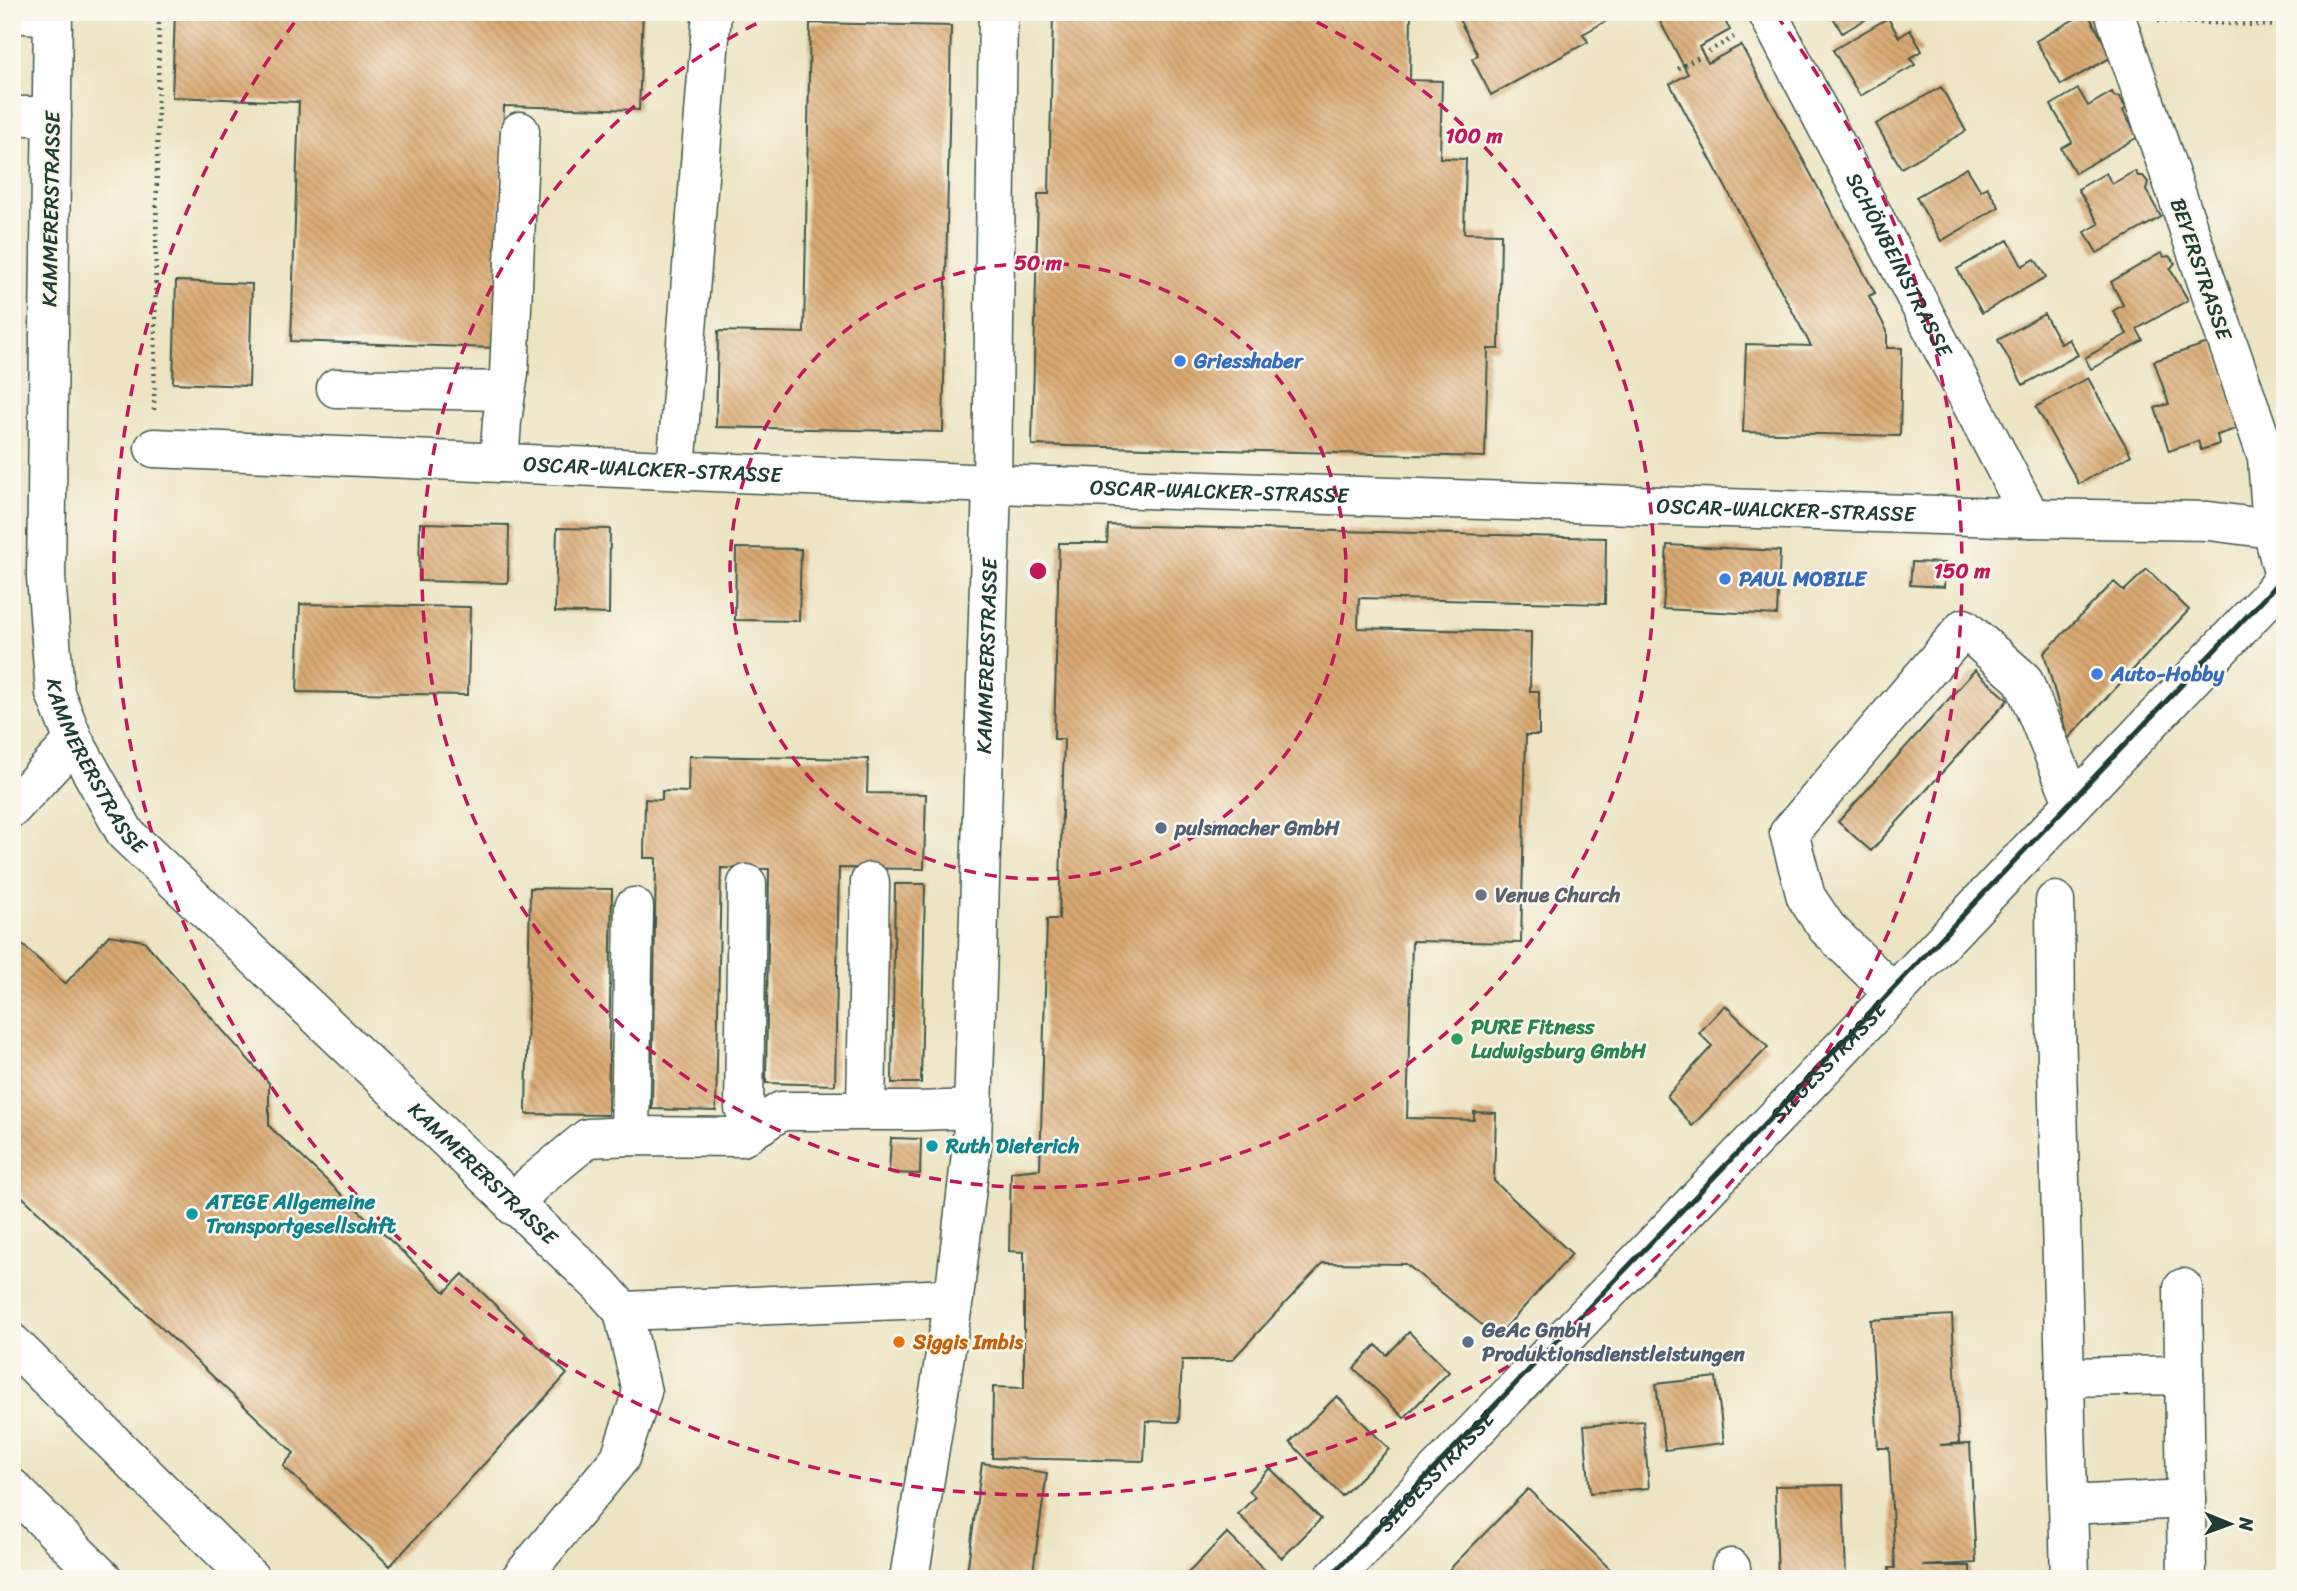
<svg xmlns="http://www.w3.org/2000/svg" width="2297" height="1591" font-family="Sriracha,sans-serif">
  <style>
    .building { fill: url(#building-back-hatch) }
    .lines { fill: none; stroke-linecap: round; stroke-linejoin: round }
    .minor-casing { stroke: #3e5649; stroke-width: 41 }
    .path { stroke: #3e5649; stroke-width: 4.5; stroke-dasharray: 2 5; stroke-linecap: butt }
    .minor { stroke: #fff; stroke-width: 38 }
    .rail { stroke: #1f3d34; stroke-width: 5 }
    .ring { fill: none; stroke: #c2185b; stroke-width: 3.5; stroke-dasharray: 12 9 }
    .shop-dot { fill: #3f7fe0; stroke: #fbf7ec; stroke-width: 2.5 }
    .service-dot { fill: #5c6f8a; stroke: #fbf7ec; stroke-width: 2.5 }
    .worship-dot { fill: #6b7280; stroke: #fbf7ec; stroke-width: 2.5 }
    .leisure-dot { fill: #2e9e5b; stroke: #fbf7ec; stroke-width: 2.5 }
    .culture-dot { fill: #0f9aa8; stroke: #fbf7ec; stroke-width: 2.5 }
    .food-dot { fill: #e8710a; stroke: #fbf7ec; stroke-width: 2.5 }
    .labels { text-anchor: middle; stroke-width: 5; stroke-linejoin: round; paint-order: stroke }
    .street-label { font-size: 21px; fill: #1f3d34; stroke: #fbf7ec }
    .shop-label { font-size: 21px; font-weight: bold; fill: #366cbe; stroke: #fbf7ec; text-anchor: start }
    .service-label { font-size: 21px; font-weight: bold; fill: #4e5e75; stroke: #fbf7ec; text-anchor: start }
    .worship-label { font-size: 21px; font-weight: bold; fill: #5b616d; stroke: #fbf7ec; text-anchor: start }
    .leisure-label { font-size: 21px; font-weight: bold; fill: #27864d; stroke: #fbf7ec; text-anchor: start }
    .culture-label { font-size: 21px; font-weight: bold; fill: #0d838f; stroke: #fbf7ec; text-anchor: start }
    .food-label { font-size: 21px; font-weight: bold; fill: #c56008; stroke: #fbf7ec; text-anchor: start }
    .centre { fill: #c2185b; stroke: #fbf7ec; stroke-width: 3.5 }
    .ring-label { font-size: 21px; text-anchor: middle; font-weight: bold; fill: #c2185b; stroke: #fbf7ec; stroke-width: 5; stroke-linejoin: round; paint-order: stroke }
  </style>
  <defs>
    <pattern id="building-back-hatch" width="6" height="6" patternUnits="userSpaceOnUse" patternTransform="scale(1.75)"><rect width="6" height="6" fill="#d9a871"/><path d="M-1 5l2 2M0 0l6 6M5-1l2 2" fill="none" stroke="#af8a5e"/></pattern>
  </defs>
  <rect width="100%" height="100%" fill="#fbf7ec"/>
  <filter id="ink" filterUnits="userSpaceOnUse"><feTurbulence type="fractalNoise" baseFrequency=".0143" numOctaves="2"/><feDisplacementMap in="SourceGraphic" scale="14" xChannelSelector="R" yChannelSelector="G"/><feConvolveMatrix kernelMatrix="1 2 1 2 8 2 1 2 1" color-interpolation-filters="sRGB"/></filter>
  <filter id="wash" filterUnits="userSpaceOnUse"><feTurbulence type="fractalNoise" baseFrequency=".00686" numOctaves="4" result="noise"/><feDisplacementMap in="SourceGraphic" scale="28" xChannelSelector="R" yChannelSelector="G"/><feGaussianBlur stdDeviation="1.57" result="paint"/><feColorMatrix in="noise" values="0 0 0 0 0 0 0 0 0 0 0 0 0 0 0 0 0 1.4 0 .05"/><feComposite in="paint" operator="in"/></filter>
  <g filter="url(#wash)">
    <rect width="100%" height="100%" fill="#ece4c3"/>
    <g id="blocks">
      <path class="building" d="M175,12h468l-4,98 -135,-4 -9,242 -204,-7 8,-239 -127,-5z
        M1053,12h358l-1,68 32,1 -2,77 26,1 -2,74 37,1 -2,115h-11l-3,108 -453,-12 6,-251h11z
        M1455,12h167l-39,22 5,8 -97,53 -19,-36 6,-4z
        M1655,12h65l10,18 -31,17 9,16 33,-18 134,248 -6,3 18,35v17h15l-2,88 -157,-4 3,-88 65,2 -141,-262 18,-10z
        M1826,12h47l2,2 -33,19 -9,-16 -4,2z
        M2087,12l25,45 -51,28 -25,-44z
        M1888,18l11,19 11,-7 12,21 -12,7 5,7 -55,31 -27,-46z
        M810,23l141,3 -8,406 -227,-5 2,-96 86,2z
        M1941,87l25,44 -65,37 -25,-44z
        M2078,89l10,17 24,-14 2,4 5,1 7,11 -3,3 15,26 -63,36 -14,-25 11,-6 -21,-37z
        M1967,168l14,23 6,-4 12,20 -58,34 -25,-44z
        M2135,171l3,5h5l5,6 -2,8 15,27 -64,36 -12,-21 14,-8 -21,-35 28,-16 6,11z
        M2008,240l14,26 13,-7 11,18 -64,36 -25,-44z
        M2161,253l3,4 5,-1 6,7 -5,6 18,31 -51,29 6,11 -52,29 -6,-11 42,-24 -14,-23 10,-6 -12,-23z
        M176,281l76,3 -3,102 -76,-3z
        M2044,314l17,30 8,-5 9,16 -55,30 -25,-45z
        M2214,341l28,86 -25,8 2,9 -18,6 -3,-9 -29,10 -14,-43 14,-4 -15,-43z
        M2088,378l43,77 -52,29 -43,-77z
        M420,523l89,2 -1,58 -89,-2z
        M1108,525l498,13 -1,66 -246,-6 -1,30 173,4 -1,59h9v44h-13l-5,208 -109,-2 -5,177 67,2v-8l22,1 -2,68 78,73 -75,83 -91,-73 -83,-1 -91,97h-50l-3,62 -33,-1 -2,40 -152,-3 1,-71 31,1v-136l-15,-1 2,-79 29,-3 7,-250h12l5,-180h-10l5,-196h48z
        M557,528l53,1 -1,85 -54,-2z
        M1667,545l113,6 -3,64 -114,-6z
        M736,548l65,1 -2,72 -64,-1z
        M1912,562l33,1 -1,24 -34,-2z
        M2147,569l42,41 -121,129 -24,-86 70,-71 10,9z
        M300,604l170,3 -2,88 -171,-3z
        M1975,670l33,30 -137,151 -33,-29z
        M689,756l179,3 -1,34 59,1 -2,75 -85,-1 -4,217 -69,-2 3,-214 -48,-1 -5,243 -64,-2 4,-251h-12l1,-59 17,1v-9l26,1z
        M895,884h30l-4,199h-29z
        M530,888l82,1 -4,226 -82,-1z
        M12,935l53,49 44,-49 35,6 125,142v43l176,166 18,-18 104,100 -177,192 -107,-100 11,-13 -282,-266z
        M1725,1005l43,42 -76,79 -25,-30 45,-50 -13,-13z
        M891,1138l30,1 -1,35 -31,-1z
        M1952,1315l7,128 -19,2 30,-1 6,119 -54,3h48v13h-80l-1,-11h6l-6,-120h-11l-7,-128z
        M1409,1332l40,40 -45,46 -50,-50 22,-23 11,10z
        M1716,1377l8,66 -59,7 -9,-66z
        M1337,1396l52,53 -47,47 -52,-54z
        M1643,1421l6,67 -59,5 -6,-67z
        M982,1463l65,10 -15,106h-66z
        M1270,1468l51,51 -39,39 -44,-44 17,-17 -6,-7z
        M1843,1485l3,94h-68l-3,-93z
        M1528,1489l86,84 -5,6h-59l-7,-7 -6,7h-97z
        M1227,1533l42,41 -4,5h-77l-3,-3z"/>
    </g>
  </g>
  <g filter="url(#ink)">
    <use href="#blocks" fill-opacity="0" stroke="#3e5649" stroke-width="2"/>
    <g class="lines">
      <g class="minor-casing">
        <g id="minor">
          <path id="s1" d="M53,12l-7,565 9,116 19,48 52,93 474,451 23,26 331,-13"/>
          <path id="s2" d="M1767,12l264,506"/>
          <path d="M12,13l41,3"/>
          <path d="M12,116h40"/>
          <path d="M336,388l170,3"/>
          <path id="s3" d="M154,448l838,36 1039,34 178,3 63,8 13,-3"/>
          <path d="M499,463l3,-42 7,-48 11,-242"/>
          <path d="M676,470l36,-458"/>
          <path d="M12,808l62,-67"/>
          <path d="M747,884l-3,224 18,16"/>
          <path d="M2055,901l1,121 14,557"/>
          <path d="M1894,994l-67,-66 -21,-31 -17,-64 175,-205 59,52 50,122"/>
          <path d="M866,1110l4,-228"/>
          <path d="M630,1136l4,-229"/>
          <path d="M514,1206l17,-21 57,-47 42,-2 112,1 39,-26h136l56,-2"/>
          <path d="M2183,1288l4,291"/>
          <path d="M12,1343l239,236"/>
          <path d="M2065,1377l119,-2"/>
          <path d="M12,1488l91,91"/>
          <path d="M2068,1505l118,-6"/>
          <path d="M1731,1568l1,11"/>
          <path d="M520,1579l100,-121 22,-66 -19,-81"/>
          <path id="s4" d="M909,1579l45,-281 18,-153 20,-661 6,-472"/>
          <path id="s5" d="M1333,1579l451,-470 486,-513 14,-19 -12,-48 -5,-72 -153,-445"/>
        </g>
      </g>
      <path class="path" d="M2158,21l127,5
        M1678,69l56,-32
        M154,410l5,-398"/>
      <use href="#minor" class="minor"/>
      <path class="rail" d="M1328,1579l414,-431 543,-572"/>
    </g>
  </g>
  <g class="ring">
    <circle cx="1038" cy="571" r="308"/>
    <path d="M1298 13A616 616 0 1 1 778 13"/>
    <path d="M1776 15A924 924 0 1 1 300 15"/>
  </g>
  <g class="shop-dot">
    <circle cx="1180" cy="361" r="7"/>
    <circle cx="1725" cy="579" r="7"/>
    <circle cx="2097" cy="674" r="7"/>
  </g>
  <g class="service-dot">
    <circle cx="1161" cy="828" r="7"/>
    <circle cx="1468" cy="1342" r="7"/>
  </g>
  <circle class="worship-dot" cx="1481" cy="895" r="7"/>
  <circle class="leisure-dot" cx="1457" cy="1039" r="7"/>
  <g class="culture-dot">
    <circle cx="932" cy="1146" r="7"/>
    <circle cx="192" cy="1214" r="7"/>
  </g>
  <circle class="food-dot" cx="899" cy="1342" r="7"/>
  <g class="labels">
    <g class="street-label">
      <text transform="translate(51 209) rotate(-89)" y="7">KAMMERERSTRASSE</text>
      <text dy="7" stroke="none"><textPath href="#s2" startOffset="285">SCHÖNBEINSTRASSE</textPath></text>
      <text transform="translate(2201 269) rotate(71)" y="7">BEYERSTRASSE</text>
      <text dy="7" stroke="none"><textPath href="#s3" startOffset="499">OSCAR-WALCKER-STRASSE</textPath></text>
      <text dy="7" stroke="none"><textPath href="#s3" startOffset="1066">OSCAR-WALCKER-STRASSE</textPath></text>
      <text dy="7" stroke="none"><textPath href="#s3" startOffset="1633">OSCAR-WALCKER-STRASSE</textPath></text>
      <text dy="7" stroke="none"><textPath href="#s4" startOffset="928">KAMMERERSTRASSE</textPath></text>
      <text dy="7" stroke="none"><textPath href="#s1" startOffset="765">KAMMERERSTRASSE</textPath></text>
      <text dy="7" stroke="none"><textPath href="#s5" startOffset="716">SIEGESSTRASSE</textPath></text>
      <text dy="7" stroke="none"><textPath href="#s1" startOffset="1332">KAMMERERSTRASSE</textPath></text>
      <text dy="7" stroke="none"><textPath href="#s5" startOffset="149">SIEGESSTRASSE</textPath></text>
    </g>
    <g class="shop-label">
      <text x="1194" y="368">Griesshaber</text>
      <text x="1739" y="586">PAUL MOBILE</text>
      <text x="2111" y="681">Auto-Hobby</text>
    </g>
    <g class="service-label">
      <text x="1175" y="835">pulsmacher GmbH</text>
      <text x="1482" y="1337">GeAc GmbH<tspan x="1482" dy="24">Produktionsdienstleistungen</tspan></text>
    </g>
    <g class="worship-label">
      <text x="1495" y="902">Venue Church</text>
    </g>
    <g class="leisure-label">
      <text x="1471" y="1034">PURE Fitness<tspan x="1471" dy="24">Ludwigsburg GmbH</tspan></text>
    </g>
    <g class="culture-label">
      <text x="946" y="1153">Ruth Dieterich</text>
      <text x="206" y="1209">ATEGE Allgemeine<tspan x="206" dy="24">Transportgesellschft</tspan></text>
    </g>
    <g class="food-label">
      <text x="913" y="1349">Siggis Imbis</text>
    </g>
  </g>
  <circle cx="1038" cy="571" r="10" class="centre"/>
  <g class="ring-label">
    <text x="1474" y="143">100 m</text>
    <text x="1038" y="270">50 m</text>
    <text x="1962" y="578">150 m</text>
  </g>
  <rect width="2297" height="1591" fill="none" stroke="#fbf7ec" stroke-width="42"/>
  <g transform="translate(2230 1524) rotate(91)" stroke="#fbf7ec" stroke-width="5" paint-order="stroke">
  <path d="M0-5L12 26L0 18L-12 26Z" fill="#1f3d34"/>
  <text y="-10" font-size="19" font-weight="bold" text-anchor="middle" fill="#1f3d34">N</text>
  </g>
</svg>
